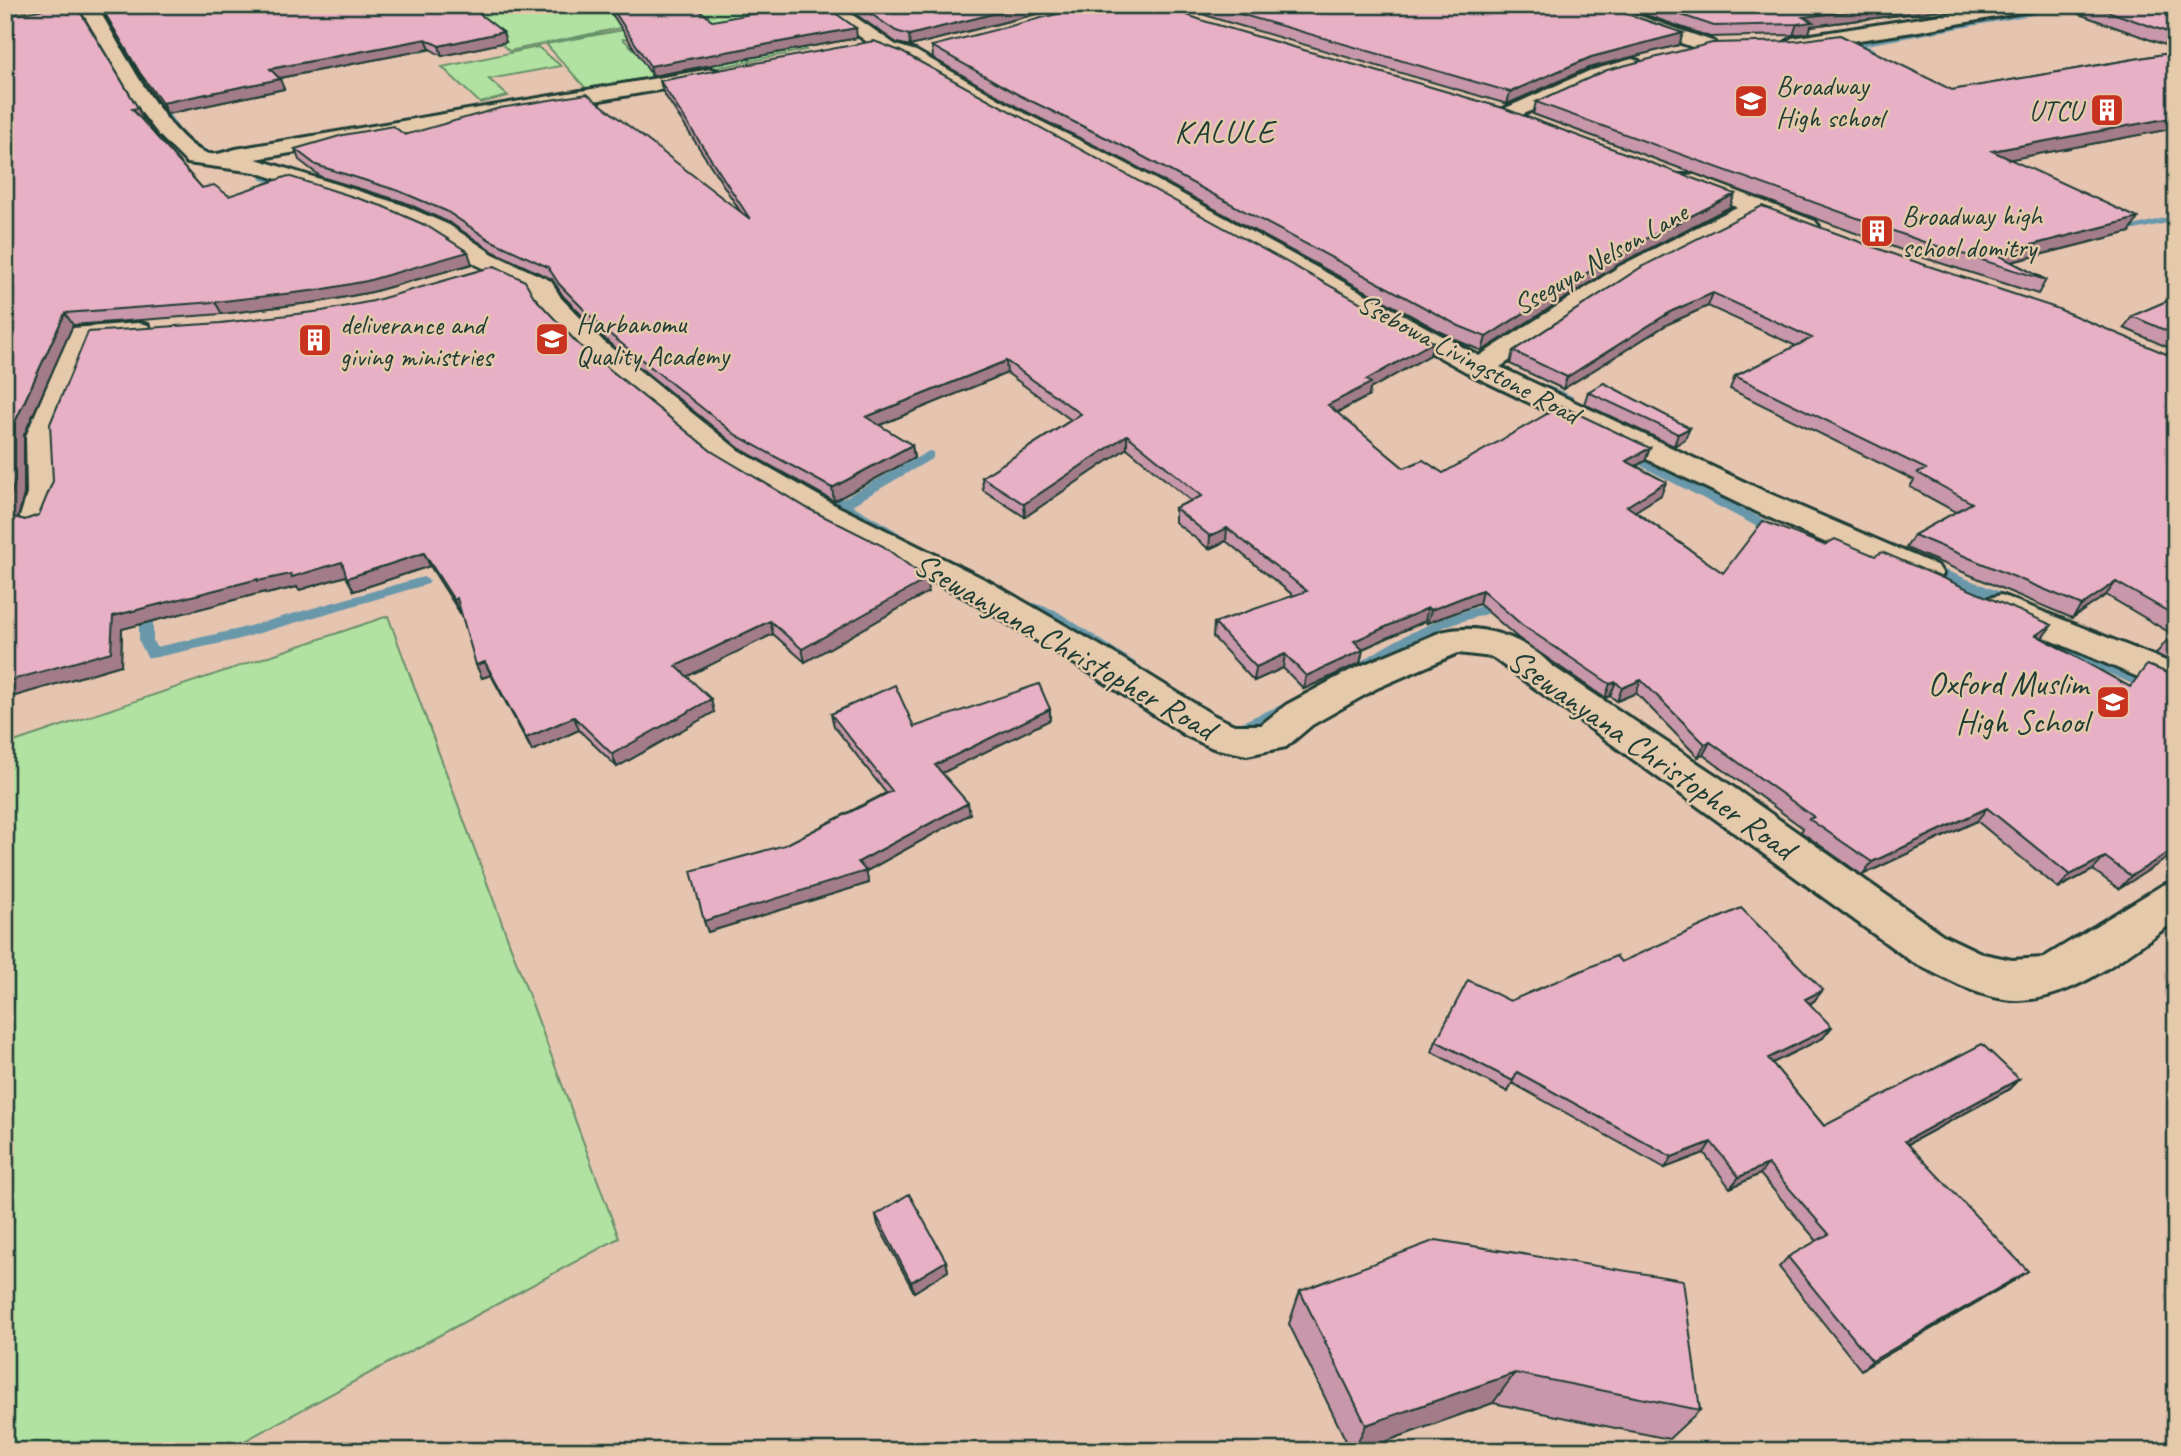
<svg xmlns="http://www.w3.org/2000/svg" width="2181" height="1456" font-family="Caveat,sans-serif">
  <style>
    .green { fill: #b2e2a1; stroke: #68906a; stroke-width: 2 }
    .lines { fill: none; stroke-linecap: round; stroke-linejoin: round }
    .stream { fill: #6998ab; fill-rule: evenodd }
    .minor-casing { stroke: #1f3d34; stroke-width: 6 }
    .primary-casing { stroke: #1f3d34; stroke-width: 6 }
    .minor { fill: #e4c9ab; fill-rule: evenodd }
    .primary { fill: #e4c9ab; fill-rule: evenodd }
    .wall { fill: #c897a9; stroke: #1f3d34; stroke-width: 2 }
    .shaded-wall { fill: #a27b89; stroke: #1f3d34; stroke-width: 2 }
    .building { fill: #e8b0c4; stroke: #1f3d34; stroke-width: 2 }
    .labels { text-anchor: middle; stroke-width: 5; stroke-linejoin: round; paint-order: stroke }
    .far-poi-label { font-size: 28px; fill: #1f3d34; stroke: #e4c9ab; text-anchor: start }
    .far-street-label { font-size: 28px; fill: #1f3d34; stroke: #e4c9ab }
    .far-quarter-label { font-size: 32px; letter-spacing: 2px; fill: #1f3d34; stroke: #e4c9ab }
    .street-label { font-size: 33px; fill: #1f3d34; stroke: #e4c9ab }
    .poi-label { font-size: 33px; fill: #1f3d34; stroke: #e4c9ab; text-anchor: end }
  </style>
  <rect width="100%" height="100%" fill="#e5c4b0"/>
  <filter id="ink" filterUnits="userSpaceOnUse"><feTurbulence type="fractalNoise" baseFrequency=".0143" numOctaves="2"/><feDisplacementMap in="SourceGraphic" scale="14" xChannelSelector="R" yChannelSelector="G"/><feConvolveMatrix kernelMatrix="1 2 1 2 8 2 1 2 1" color-interpolation-filters="sRGB"/></filter>
  <g filter="url(#ink)">
    <path class="green" d="M514,5h105l25,18 -135,28 -15,-14 -74,15 -24,-23z
      M694,5h125l-98,24 -80,-15z
      M634,28l8,7 -19,4 14,13 152,-15 17,13 -216,43 -44,-49z
      M538,47l23,19 -72,13 19,17 -28,7 -38,-36z
      M388,616l231,622 -393,213h-221v-706z"/>
    <g class="lines">
      <path class="stream" d="M125,5h16l-37,8 77,119 13,11 19,10v4c-14,0 -27,-12 -38,-21l-80,-124z
        M2070,5h17l-221,40 10,5 -3,4 -19,-10z
        M888,32h3l44,30 -7,2 -43,-28z
        M265,175l33,9 2,2 -5,3 -33,-9 -2,-2z
        M2176,215v6l-46,10 -5,-3z
        M448,228h6l95,47 16,13 -9,2 -15,-11 -93,-47z
        M592,326h8l42,45v4h-8l-42,-45z
        M1434,330l34,15 2,2 -10,2 -30,-14 -2,-2z
        M1542,383l30,13 2,3 -6,4 -4,-1 -26,-13 -2,-2z
        M672,396l4,1 57,38 -6,4 -4,-1 -55,-35 -2,-3z
        M1626,449l159,81 2,3 -2,3h-10l-153,-80 -2,-3z
        M929,451l4,1v6l-81,47 48,28 2,3 -2,3h-10l-79,-49 6,-4 25,13z
        M1922,561l101,40 2,3 -7,5 -5,-2 -96,-39 -2,-3z
        M423,577l7,4 -2,3 -192,56 -84,18 -5,-1 -8,-16v-38l7,-5 7,5v38l3,6 79,-17z
        M1015,597l40,13 86,56 -8,5 -5,-1 -83,-54 -35,-11 -2,-3 2,-3z
        M1484,605l7,5 -2,3 -45,14 -12,9 -14,3 -55,35h-10l-3,-4c6,-7 15,-11 23,-16 37,-23 69,-37 111,-49z
        M2025,625l151,68v11l-156,-71 -2,-3z
        M1292,700l8,5 -3,4 -57,27h-12l-2,-4 2,-4z"/>
      <g class="minor-casing">
        <path id="minor" d="M78,5h18c23,38 67,125 105,146 12,7 24,1 35,-2l475,-80 7,2 3,4 -10,6 -455,78 147,46 46,20 44,29 58,27 10,17 43,44 134,108 95,54 157,78 128,74 95,59 21,10h27l25,-20 65,-35 90,-38c39,-10 84,5 111,34l168,112 223,157 40,19 29,6 31,-2 118,-72 15,-6v41c-48,31 -103,82 -164,79 -36,-3 -69,-23 -101,-39l-419,-304 -34,-4 -81,35 -65,37 -26,22 -39,8 -34,-7 -28,-13 -93,-61 -126,-76 -155,-80 -95,-56 -132,-108 -44,-47 -9,-16 -56,-27 -42,-29 -46,-20 -132,-43 -68,-9 -28,-28 -17,-22z
          M817,5h21l58,40 20,6 104,60 105,52 354,193 141,-90 117,-59 -58,-22 -3,-5 3,-5h16l120,46 4,5 -4,5 -8,2 -50,-18 -119,61 -138,91 268,126 170,73 5,8 -5,8 -12,3 -12,-3 -168,-75 -276,-133 -361,-201 -103,-54 -104,-60 -20,-6z
          M1581,5h27l107,37 2,4 -2,4h-14l-117,-41z
          M2004,5h39l-9,5 -121,22 -121,18 -9,-6 9,-6z
          M1632,59l7,2 3,4 -3,4 -36,10 -88,39h-14l-3,-4 3,-4 88,-39z
          M138,323l10,2 3,6 -3,6 -54,5 -38,94 3,58 -13,33 -11,3 -11,-3 -5,-7 8,-26 -1,-58 43,-102 4,-6z
          M2001,595l175,70v28l-187,-79 -5,-8 5,-8z"/>
      </g>
      <g class="primary-casing">
        <path id="primary" d="M53,5h41l-9,5 -80,14v-10z"/>
      </g>
      <use href="#minor" class="minor"/>
      <use href="#primary" class="primary"/>
    </g>
    <path class="wall" d="M99,5h412l-34,7 29,30 -64,14 -12,-7 -151,29 5,11 -117,25 -22,-31z
      M604,5h89l20,16 144,17 -205,38 -38,-59z
      M845,5h227l-162,41 -13,-3 -52,-36z
      M1177,5h423l83,28 -4,12 -91,23 -81,36 -290,-85z
      M1617,5h364l-170,21 -2,7 -16,2 -83,2z
      M2054,5h122v44z
      M5,16l133,92 5,11h-2l61,69 270,76 -100,28 -47,9 -103,13 -149,11 -49,110v59l-6,24 7,2 14,-5 182,-192 313,-26 44,47 133,107 217,141 -123,70 -32,-28 -86,42 27,36 -97,55 -38,-37 -47,21 -41,-76 -9,3 -21,-66 -1,1 -30,-47 -76,25 -8,-15 -47,14 -2,-3 -31,7 -1,-2 -143,37 -1,36 -116,34z
      M932,46l798,161 -111,57 -137,87 -26,-11 -330,-179 -105,-52 -88,-51z
      M2176,52v76l-166,31 120,73 -118,30 34,18 -8,14 -123,-39 -382,-141 3,-12 416,-12z
      M660,81l773,261 -3,13 -60,34 -1,7 -32,17 67,55 39,5 207,-25 -5,13 -9,5 30,16 -5,13 -26,16 88,62 319,65 88,49 46,-11v186l-7,-5 -50,32 -26,-19 -35,18 -81,-67 -115,54 -61,-43 2,-4 -100,-73 -5,2 -62,-64 -19,8 -7,-5 -5,2 -87,-60 -39,-34 -52,19 -2,-2 -62,28 -3,14 -56,26 -21,-21 -29,13 -41,-44 1,-14 80,-27 -68,-55 -17,8 -34,-27v-14l16,-7 -64,-53 -102,69 -42,-27 -1,-13 89,-57 -64,-47 -128,52 33,20 2,13 -80,43 -95,-53 -133,-108 -43,-44 -11,-17 -58,-27 -44,-29 -46,-21 -83,-25 -22,-17 -4,-11 110,-14 335,76 -77,-119z
      M1643,266l533,92v306l-20,-10 16,-20 -66,-39 -34,23 -166,-70 8,-13 42,-23 -46,-25 4,-7 -184,-91 5,-13 61,-30 -88,-40 -40,18 -105,65 -53,-25 3,-13z
      M2176,297v54l-52,-23 8,-12z
      M1604,383l81,56 -11,7 -90,-42 4,-12z
      M1050,709v11l-108,53 28,41 -104,57 3,12 -161,49 -4,-11 81,-76 101,-52 -52,-67 -3,-12 83,13z
      M1621,962l193,39 -4,3 13,34 -51,25 52,63 195,-47 -11,11 -100,54 107,136 -154,90 -82,-103 9,-10 29,-16 -57,-67 -30,14 -26,-35 -39,15 -153,-85 -4,9 -76,-40 4,-11 74,-40z
      M876,1215l70,46 2,10 -34,21 -36,-67z
      M1300,1291l400,119 -31,29 -176,-36 -134,48h-8l-62,-127z"/>
    <path class="shaded-wall" d="M5,5h33l-33,7z
      M467,5h44l-42,9z
      M1028,5h44l-162,41 -1,-11z
      M1896,5h85l-170,21 -2,7 -16,2 4,-11 6,-7z
      M856,28l1,10 -205,38 -2,-10z
      M503,32l3,10 -64,14 -3,-10z
      M1683,33l-4,12 -91,23 -81,36 3,-12 81,-35z
      M426,39l4,10 -156,30 -4,-10z
      M280,79l4,10 -117,25 -5,-11z
      M138,108l5,11 -5,1 -6,-11z
      M2176,117v11l-190,36 6,-13z
      M1735,194l-5,13 -111,57 -137,87 4,-14 137,-87z
      M2138,218l-8,14 -131,33 -3,-11z
      M468,252l4,12 -100,28 -47,9 -103,13 -7,-12z
      M1713,293l-5,13 -40,18 -105,65 4,-12 105,-66z
      M65,313l8,12 -49,110v59l-7,28 -10,-13 8,-87z
      M1433,342l-3,13 -60,34 -1,7 -43,22 2,-13 38,-25z
      M1006,361l1,12 -139,57 -2,-13z
      M1690,428l-5,11 -11,7 4,-12z
      M1127,435v13l-102,69 -1,-13z
      M912,445l2,13 -80,43 -2,-13z
      M1650,448l-5,13 -24,13 5,-13z
      M1666,482l-5,13 -38,24 4,-13z
      M1227,528l-1,13 -17,8 1,-13z
      M424,553l6,13 -76,25 -7,-13z
      M342,562l7,13 -50,15 -2,-3 -31,7 -1,-2 -143,37 -1,36 -116,34v-17l108,-66 145,-37z
      M927,579l1,13 -123,70 -3,-13z
      M2116,582l-10,13 -34,23 10,-13z
      M1482,590l-3,14 -52,19 4,-13z
      M457,598l6,13 -3,2 -6,-13z
      M1428,608l-3,13 -74,33 3,-13z
      M770,621l3,13 -93,46 -4,-14z
      M2052,625l-10,13 -6,-3z
      M1363,650l-3,13 -56,26 2,-13z
      M1285,654l-2,14 -29,13 2,-14z
      M485,662l6,13 -9,3 -6,-13z
      M1641,680l-5,13 -19,8 5,-13z
      M1616,682l-6,14 -5,2 5,-14z
      M711,699l3,13 -97,55 -5,-13z
      M1050,709v11l-114,56 -1,-11z
      M574,717l5,13 -47,21 -6,-13z
      M1710,742l-7,13 -5,2 7,-13z
      M968,803l2,11 -107,59 3,-2 3,12 -161,49 -4,-11 154,-59z
      M1987,808l-10,13 -115,54 10,-13z
      M2176,848v2l-7,7 -50,32 12,-13z
      M2105,857l-12,13 -35,18 12,-13z
      M1823,990l-9,11 -17,9 8,-11z
      M1832,1027l-9,11 -63,31 8,-11z
      M2019,1079l-11,11 -113,61 10,-10z
      M1711,1142l-7,11 -39,15 7,-11z
      M1768,1164l-8,10 -30,14 9,-11z
      M946,1261l2,10 -34,21 -3,-10z
      M2028,1271l-13,9 -154,90 11,-9z
      M1515,1373l-22,30 -134,48h-6l13,-26z"/>
    <path class="building" d="M69,5h7l62,103 -6,1 70,79 12,-3 15,11 59,-20 94,30 45,20 41,26 -101,29 -48,9 -104,12 -150,11 -50,109v59l-8,28 7,8 11,3 14,-5 14,-34 -3,-57 38,-92 133,-9 101,-12 51,-10 122,-35 30,15 9,16 44,47 133,107 96,57 76,38 44,33 -125,70 -32,-28 -94,45 35,33 -99,55 -38,-37 -48,21 -41,-76 -9,3 -19,-67 -3,2 -30,-47 -77,25 -5,-16 -50,15 -1,-3 -33,7v-2l-145,37 -2,36 -106,30v-666z
      M100,5h368l35,27 -64,14 -13,-7 -156,30 10,10 -118,24 -22,-30z
      M610,5h83l20,16 86,-16h25l32,23 -206,38z
      M858,5h170l-119,30 -13,-4z
      M1092,5h67l45,16 299,87 232,86 -112,56 -137,87 -27,-11 -332,-178 -106,-52 -89,-50z
      M1209,5h391l83,28 -92,24 -81,35z
      M1652,5h244l-93,12 10,5 -16,2 -83,2z
      M2090,5h86v30z
      M1840,35l112,55 224,-38v65l-184,34 146,67 -142,36 50,26 -125,-39 -385,-139 71,-32 105,-27 85,-2z
      M874,41l26,10 533,291 -67,38 5,3 -43,22 76,63 19,-8 20,13 118,-67 89,42 -24,13 40,21 -39,24 96,67 40,-52 61,24 11,-6 40,17 7,-4 170,73 -16,10 94,52 17,-22 29,11v172l-45,28 -26,-19 -35,18 -83,-67 -115,54 -63,-43 5,-2 -104,-75 -5,2 -64,-64 -19,8 -6,-6 -6,2 -88,-59 -40,-35 -51,20 -3,-2 -74,33 9,9 -57,26 -21,-22 -29,13 -42,-44 93,-32 -80,-63 -17,8 -35,-28 27,-12 -75,-61 -103,69 -42,-27 99,-63 -75,-53 -140,56 46,28 -80,43 -96,-53 -134,-107 -43,-44 -11,-17 -58,-27 -44,-29 -47,-20 -83,-26 -21,-16 48,-14 50,-9 12,9 95,-27 87,-14 163,125 -90,-138z
      M1762,206l139,51 155,51 120,50v258l-60,-34 -34,23 -168,-70 58,-32 -54,-30 8,-4 -191,-93 77,-38 -99,-45 -41,18 -105,66 -54,-26 130,-85z
      M2176,297v38l-44,-19z
      M1604,383l86,45 -12,6 -90,-42z
      M2176,630v15l-9,-5z
      M1039,684l11,25 -115,56 33,38 -110,59 8,9 -162,50 -13,-50 94,-26 107,-54 -61,-77 64,-29 19,42z
      M1741,908l82,82 -18,9 27,28 -64,31 56,68 158,-82 37,35 -114,62 123,130 -156,90 -84,-104 41,-23 -61,-70 -29,13 -28,-35 -39,15 -155,-85 -4,9 -77,-40 32,-61 42,21 106,-45 5,6z
      M909,1194l37,67 -35,21 -35,-67z
      M1436,1240l247,40 17,130 -185,-37 -149,52 -66,-134z"/>
  </g>
  <defs>
    <g id="school-square" transform="scale(1.75)"><rect x="-9" y="-9" width="18" height="18" rx="4" fill="#c8321e" stroke="#e4c9ab"/><path d="M0-5L7-2L0 1L-7-2ZM-4 1L0 2.5L4 1V4Q0 6-4 4Z" fill="#fff"/></g>
    <g id="building-square" transform="scale(1.75)"><rect x="-9" y="-9" width="18" height="18" rx="4" fill="#c8321e" stroke="#e4c9ab"/><path d="M-4-6H4V6H1V3H-1V6H-4ZM-2.5-4.3h1.7v1.8h-1.7ZM.8-4.3h1.7v1.8H.8ZM-2.5-1h1.7V.8h-1.7ZM.8-1h1.7V.8H.8Z" fill="#fff"/></g>
  </defs>
  <g fill-rule="evenodd">
    <use href="#school-square" x="1751" y="101"/>
    <use href="#building-square" x="2107" y="110"/>
    <use href="#building-square" x="1877" y="231"/>
    <use href="#school-square" x="552" y="339"/>
    <use href="#building-square" x="315" y="340"/>
    <use href="#school-square" x="2113" y="702"/>
  </g>
  <g class="labels">
    <g class="far-poi-label">
      <text x="1776" y="95">Broadway<tspan x="1776" dy="32">High school</tspan></text>
      <text x="2082" y="120" text-anchor="end">UTCU</text>
      <text x="1902" y="225">Broadway high<tspan x="1902" dy="32">school domitry</tspan></text>
      <text x="576" y="333">Harbanomu<tspan x="576" dy="32">Quality Academy</tspan></text>
      <text x="340" y="334">deliverance and<tspan x="340" dy="32">giving ministries</tspan></text>
    </g>
    <g class="far-street-label">
      <text transform="translate(1600 258) rotate(-30)" y="10">Sseguya Nelson Lane</text>
      <text transform="translate(1469 358) rotate(28)" y="10">Ssebowa Livingstone Road</text>
    </g>
    <g class="far-quarter-label">
      <text x="1225" y="142">KALULE</text>
    </g>
    <g class="street-label">
      <text transform="translate(1065 645) rotate(30)" y="12">Ssewanyana Christopher Road</text>
      <text transform="translate(1652 753) rotate(35)" y="12">Ssewanyana Christopher Road</text>
    </g>
    <g class="poi-label">
      <text x="2088" y="695">Oxford Muslim<tspan x="2088" dy="38">High School</tspan></text>
    </g>
  </g>
  <rect width="2181" height="1456" fill="none" stroke="#e4c9ab" stroke-width="28"/>
  <rect x="14" y="14" width="2153" height="1428" fill="none" stroke="#1f3d34" stroke-width="2.5" filter="url(#ink)"/>
</svg>
